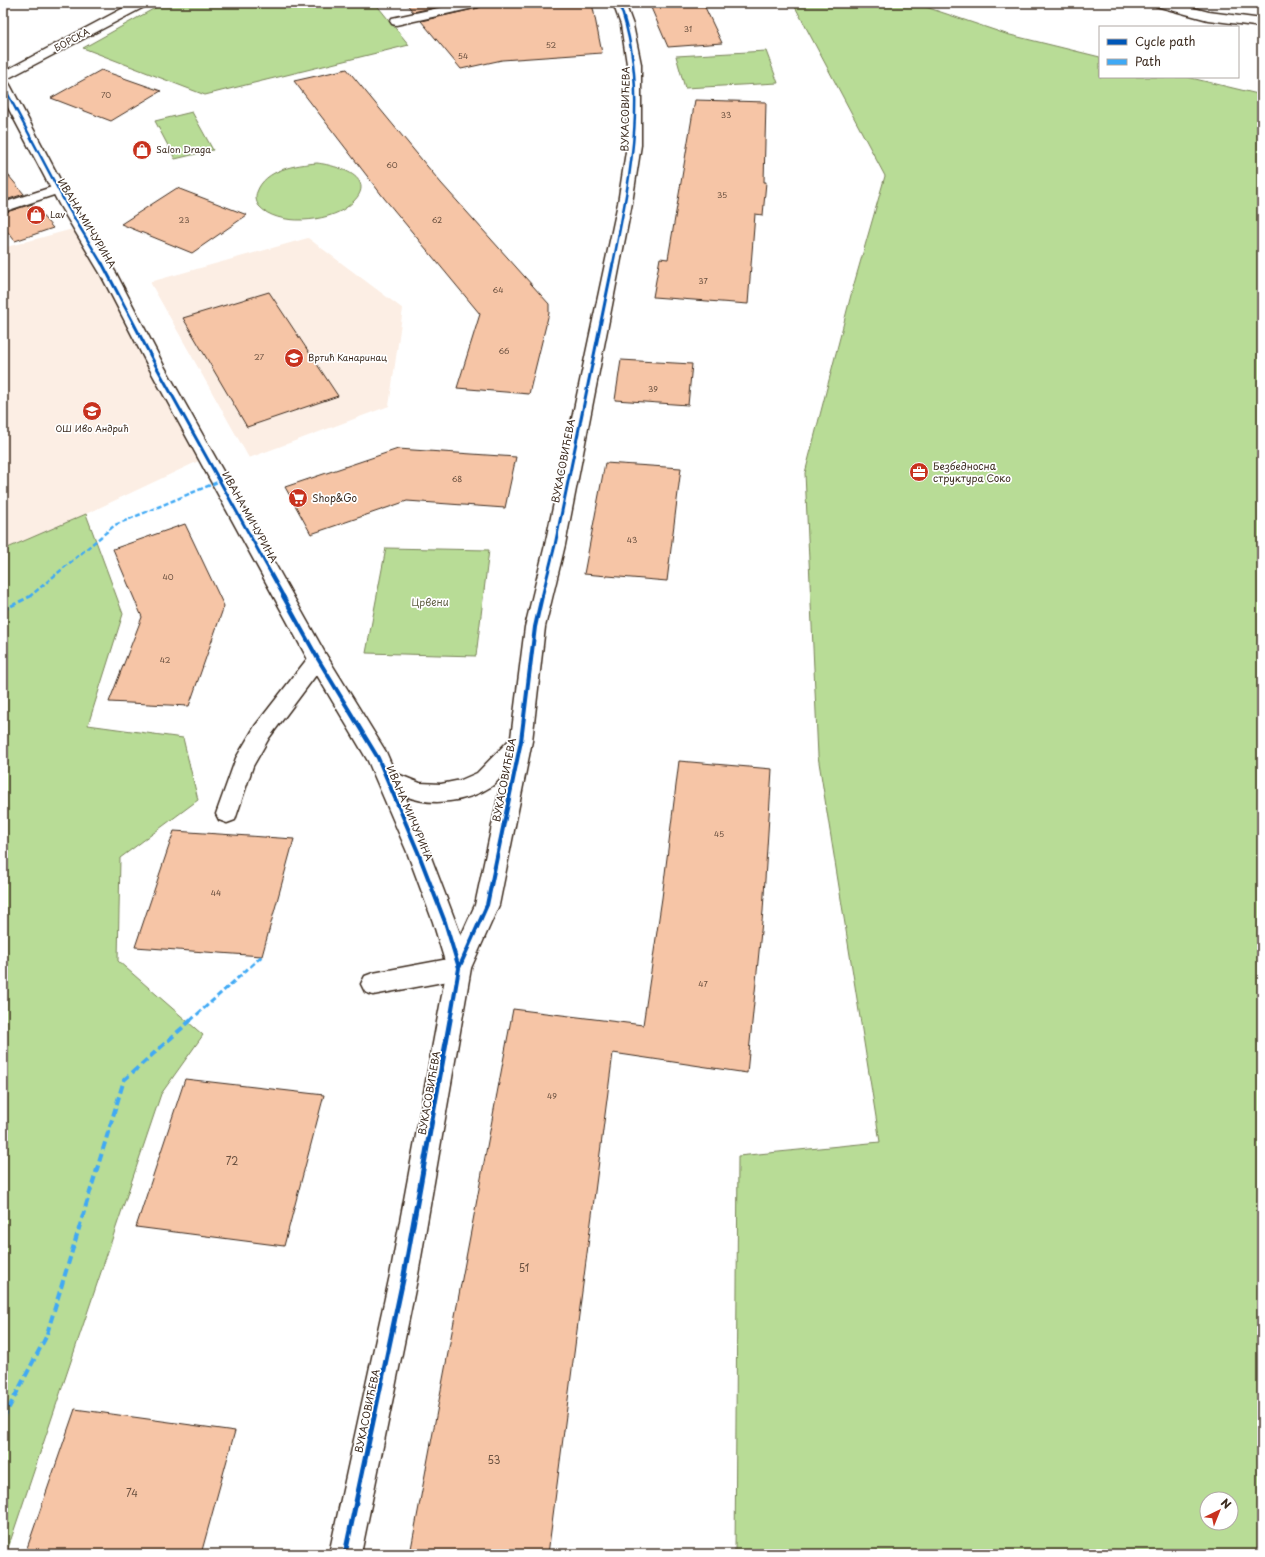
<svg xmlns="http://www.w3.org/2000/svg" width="1265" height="1557" font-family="'Playpen Sans',sans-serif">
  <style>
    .built { fill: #fceee4 }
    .green { fill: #b8dc96; stroke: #7a835a; fill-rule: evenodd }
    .building { fill: #f6c5a6; stroke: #3b2a1e }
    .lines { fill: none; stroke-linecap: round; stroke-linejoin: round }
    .lane-casing { stroke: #3b2a1e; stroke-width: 3 }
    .street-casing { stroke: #3b2a1e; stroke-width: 3 }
    .secondary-casing { stroke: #3b2a1e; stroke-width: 3 }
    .lane { fill: #fff; fill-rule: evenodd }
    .street { fill: #fff; fill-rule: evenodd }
    .secondary { fill: #fff; fill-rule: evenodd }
    .quiet-far2 { stroke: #3fa9f5; stroke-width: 2.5; stroke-dasharray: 5 2.5; stroke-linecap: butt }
    .quiet-far1 { stroke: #3fa9f5; stroke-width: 3; stroke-dasharray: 6 3; stroke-linecap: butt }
    .quiet { stroke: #3fa9f5; stroke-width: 4; stroke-dasharray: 8 4; stroke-linecap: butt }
    .cycleway-far3-casing { stroke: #fff; stroke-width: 4 }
    .cycleway-far2-casing { stroke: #fff; stroke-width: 5 }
    .cycleway-far1-casing { stroke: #fff; stroke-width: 6 }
    .cycleway-casing { stroke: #fff; stroke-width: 8 }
    .cycleway-far3 { stroke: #0057b8; stroke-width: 2.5 }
    .cycleway-far2 { stroke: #0057b8; stroke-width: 3 }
    .cycleway-far1 { stroke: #0057b8; stroke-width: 4 }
    .cycleway { stroke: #0057b8; stroke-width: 5 }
    .labels { text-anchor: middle; stroke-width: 3.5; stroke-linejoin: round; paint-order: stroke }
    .number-label { font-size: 8px; fill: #6a5140 }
    .far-street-label { font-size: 9px; fill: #3b2a1e; stroke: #fff }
    .far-poi-label { font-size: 9px; fill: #3b2a1e; stroke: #fff; text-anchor: start }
    .street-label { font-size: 10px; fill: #3b2a1e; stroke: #fff }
    .poi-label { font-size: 10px; fill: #3b2a1e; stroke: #fff; text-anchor: start }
    .park-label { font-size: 10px; fill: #605f42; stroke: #fff }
    .near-number-label { font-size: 10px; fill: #6a5140 }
  </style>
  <rect width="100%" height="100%" fill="#fff"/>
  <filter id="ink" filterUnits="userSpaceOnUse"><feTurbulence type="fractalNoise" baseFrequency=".025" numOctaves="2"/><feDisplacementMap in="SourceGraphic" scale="8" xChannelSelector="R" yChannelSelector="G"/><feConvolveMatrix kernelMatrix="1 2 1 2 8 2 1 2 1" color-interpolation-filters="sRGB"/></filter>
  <g filter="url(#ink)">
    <path class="built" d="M80,227l127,230 -121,57 -83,36v-302z
      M308,238l95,71 -14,97 -140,52 -99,-176z"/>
    <path class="green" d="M164,3h211l34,42 -204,50 -122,-47z
      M793,3h121l92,31 94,23v20h87l75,18v1459h-527l3,-398 142,-14 -62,-386 -13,-283 47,-182 33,-115zM1207,1499h24v24h-24z
      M766,51l12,32 -93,5 -9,-32z
      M192,112l21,38 -38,9 -20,-38z
      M317,163c24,3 66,17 30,44 -19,15 -70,20 -88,-1 -3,-4 -4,-10 -2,-14 8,-23 39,-27 60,-29z
      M86,514l37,100 -35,111 95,13 15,62 -78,58 -2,103 85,74 -42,59 -155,460h-3v-1004z
      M386,548l103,2 -13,106 -110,-3z"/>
    <path class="building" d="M406,3h49l-42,9z
      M486,3h106l10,50 -100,7 -41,9 -40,-48 57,-13z
      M649,3h54l19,40 -54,4z
      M347,69l94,114 108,121v9l-20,81 -72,-6 23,-74 -96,-116 -90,-117z
      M101,70l60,21 -50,30 -60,-23z
      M695,100l71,2 -2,80h2l-3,33 -8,-1 -7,90 -95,-7 7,-39 8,1z
      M3,169l21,25 -21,7z
      M177,188l70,27 -55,38 -71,-29z
      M32,204l21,24 -38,13 -12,-15v-13z
      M269,292l69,104 -91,31 -64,-109z
      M621,360l71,4 -4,41 -73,-5z
      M398,449l118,8 -11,51 -98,-7 -96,33 -26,-47z
      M605,463l76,5 -14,113 -83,-7z
      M185,524l39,82 -35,100 -80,-4 33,-85 -29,-68z
      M679,761l93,8 -9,142 -16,162 -134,-20 -65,501h-138l103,-545 130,16 19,-127z
      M174,831l120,8 -32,117 -127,-9z
      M185,1079l139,16 -40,151 -148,-19z
      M75,1409l160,22 -34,123h-176z"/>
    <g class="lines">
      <g class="lane-casing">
        <path id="lane" d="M462,3h22l-2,2 -4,2 -82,18 -4,-1 -2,-3 2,-3z
          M58,185l5,1 2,3 -2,3 -60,20v-9z
          M318,652l7,2 3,5 -59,79 -16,28 -18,54 -8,3 -8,-3 -3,-6 20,-56 19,-32 56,-72z
          M459,957l8,4 4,7 -4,7 -8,4 -86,16 -8,-3 -4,-8 4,-8 8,-3z"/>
      </g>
      <g class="street-casing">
        <path id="street" d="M613,3h12l8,22 8,39v81l-9,58 -67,342 -20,82 -13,114 -33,164 -28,63 -53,307 -57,279h-32l61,-279 57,-307 -14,-46 -26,-70 -39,-91 -57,-96 -163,-299 -48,-93 -40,-67 -57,-108v-17l5,1 2,3 64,121 42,67 48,93 161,287 61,99 9,21 25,10 21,1 20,-4 16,-7 34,-35 14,-111 20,-82 73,-342 9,-58v-81l-6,-39zM503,774l-28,131 -14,31 -32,-84 -24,-56c27,11 63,6 87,-10 4,-3 8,-8 11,-12z
          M1154,3h20l35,9 53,7v8l-54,-7 -52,-14z"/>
      </g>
      <g class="secondary-casing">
        <path id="secondary" d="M133,3h15l-2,3 -143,75v-9z"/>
      </g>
      <use href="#lane" class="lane"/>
      <use href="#street" class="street"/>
      <use href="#secondary" class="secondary"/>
      <path class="quiet-far2" d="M29,597l86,-72 105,-44"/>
      <path class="quiet-far1" d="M3,610l28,-14
        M190,1021l72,-65"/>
      <path class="quiet" d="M3,1419l43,-82 78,-257 67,-60"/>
      <g class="cycleway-far3-casing">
        <path id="cycleway-far3" d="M3,85l64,121 35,58
          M613,264c17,-86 37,-177 6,-261"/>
      </g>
      <g class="cycleway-far2-casing">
        <path id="cycleway-far2" d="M102,263l54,103 128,231
          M542,597l13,-52 58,-282"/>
      </g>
      <g class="cycleway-far1-casing">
        <path id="cycleway-far1" d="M283,596l35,63 60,99 40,94 27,70 14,46
          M450,1021l9,-53 28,-63 34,-164 14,-114 7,-31"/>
      </g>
      <g class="cycleway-casing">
        <path id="cycleway" d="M345,1554l59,-279 46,-255"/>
      </g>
      <use href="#cycleway-far3" class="cycleway-far3"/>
      <use href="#cycleway-far2" class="cycleway-far2"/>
      <use href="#cycleway-far1" class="cycleway-far1"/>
      <use href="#cycleway" class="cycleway"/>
    </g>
  </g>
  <defs>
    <g id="shop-disc" transform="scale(1)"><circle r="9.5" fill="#c8321e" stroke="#fff"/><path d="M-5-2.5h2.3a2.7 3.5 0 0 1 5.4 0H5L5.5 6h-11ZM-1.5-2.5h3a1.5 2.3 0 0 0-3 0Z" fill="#fff"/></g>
    <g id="school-disc" transform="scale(1)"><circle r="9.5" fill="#c8321e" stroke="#fff"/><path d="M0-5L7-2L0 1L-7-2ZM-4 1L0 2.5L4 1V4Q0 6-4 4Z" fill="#fff"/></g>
    <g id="office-disc" transform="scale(1)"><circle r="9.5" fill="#c8321e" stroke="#fff"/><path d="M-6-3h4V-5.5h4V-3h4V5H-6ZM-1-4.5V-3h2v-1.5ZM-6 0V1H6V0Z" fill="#fff"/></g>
    <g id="supermarket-disc" transform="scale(1)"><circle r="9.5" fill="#c8321e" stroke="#fff"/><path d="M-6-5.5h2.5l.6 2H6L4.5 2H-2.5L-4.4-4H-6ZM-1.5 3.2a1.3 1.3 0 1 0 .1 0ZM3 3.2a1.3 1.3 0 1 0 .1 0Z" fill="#fff"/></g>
  </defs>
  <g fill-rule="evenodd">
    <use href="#shop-disc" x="142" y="150"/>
    <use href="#shop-disc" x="36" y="215"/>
    <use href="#school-disc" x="294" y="358"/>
    <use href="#school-disc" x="92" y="411"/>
    <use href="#office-disc" x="919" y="472"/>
    <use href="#supermarket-disc" x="298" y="498"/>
  </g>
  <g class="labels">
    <g class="number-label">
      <text x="688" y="32">31</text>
      <text x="551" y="48">52</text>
      <text x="463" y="59">54</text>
      <text x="106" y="98">70</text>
      <text x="726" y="118">33</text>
      <text x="392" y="168">60</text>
      <text x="722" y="198">35</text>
      <text x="184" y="223">23</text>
      <text x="437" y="223">62</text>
      <text x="703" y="284">37</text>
      <text x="498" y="293">64</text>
      <text x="504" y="354">66</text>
      <text x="259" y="360">27</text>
      <text x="653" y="392">39</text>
      <text x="457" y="482">68</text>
      <text x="632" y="543">43</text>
      <text x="168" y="580">40</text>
      <text x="165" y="663">42</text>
      <text x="719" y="837">45</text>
      <text x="216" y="896">44</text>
      <text x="703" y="987">47</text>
      <text x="552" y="1099">49</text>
    </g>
    <g class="far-street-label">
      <text transform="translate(72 40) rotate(-28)" y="3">БОРСКА</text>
    </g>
    <g class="far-poi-label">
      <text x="156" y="153">Salon Draga</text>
      <text x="50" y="218">Lav</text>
      <text x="308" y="361">Вртић Канаринац</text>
      <text x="92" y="432" text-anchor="middle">ОШ Иво Андрић</text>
    </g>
    <g class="street-label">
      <text transform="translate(625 109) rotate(-89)" y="4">ВУКАСОВИЋЕВА</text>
      <text transform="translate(87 223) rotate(59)" y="4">ИВАНА МИЧУРИНА</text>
      <text transform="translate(563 461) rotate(-79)" y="4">ВУКАСОВИЋЕВА</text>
      <text transform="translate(250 517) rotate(61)" y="4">ИВАНА МИЧУРИНА</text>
      <text transform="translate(504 780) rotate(-79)" y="4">ВУКАСОВИЋЕВА</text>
      <text transform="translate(410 813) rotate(67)" y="4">ИВАНА МИЧУРИНА</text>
      <text transform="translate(429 1093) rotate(-80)" y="4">ВУКАСОВИЋЕВА</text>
      <text transform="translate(367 1411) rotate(-78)" y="4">ВУКАСОВИЋЕВА</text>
    </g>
    <g class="poi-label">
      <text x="933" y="470">Безбедносна<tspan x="933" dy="12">структура Соко</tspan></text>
      <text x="312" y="502">Shop&amp;Go</text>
    </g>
    <g class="park-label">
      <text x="430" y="606">Црвени</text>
    </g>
    <g class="near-number-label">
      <text x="232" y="1165">72</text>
      <text x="524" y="1272">51</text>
      <text x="494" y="1464">53</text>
      <text x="132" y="1497">74</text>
    </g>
  </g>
  <rect width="1265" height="1557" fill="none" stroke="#fff" stroke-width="16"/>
  <rect x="8" y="8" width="1249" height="1541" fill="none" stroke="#3b2a1e" stroke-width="1.5" filter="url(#ink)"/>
  <rect x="1099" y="26" width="140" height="52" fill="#ffffff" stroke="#b1aaa5"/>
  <rect x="1107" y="39" width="20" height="6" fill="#0057b8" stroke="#b1aaa5"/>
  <text x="1135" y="46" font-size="12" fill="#3b2a1e">Cycle path</text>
  <rect x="1107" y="59" width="20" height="6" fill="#3fa9f5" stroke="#b1aaa5"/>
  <text x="1135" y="66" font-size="12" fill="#3b2a1e">Path</text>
  <g transform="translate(1219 1511) rotate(43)"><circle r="19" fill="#ffffff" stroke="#b1aaa5"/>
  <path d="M0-3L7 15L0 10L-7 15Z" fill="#c8321e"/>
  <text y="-6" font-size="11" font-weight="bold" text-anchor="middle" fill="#3b2a1e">N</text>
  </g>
</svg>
